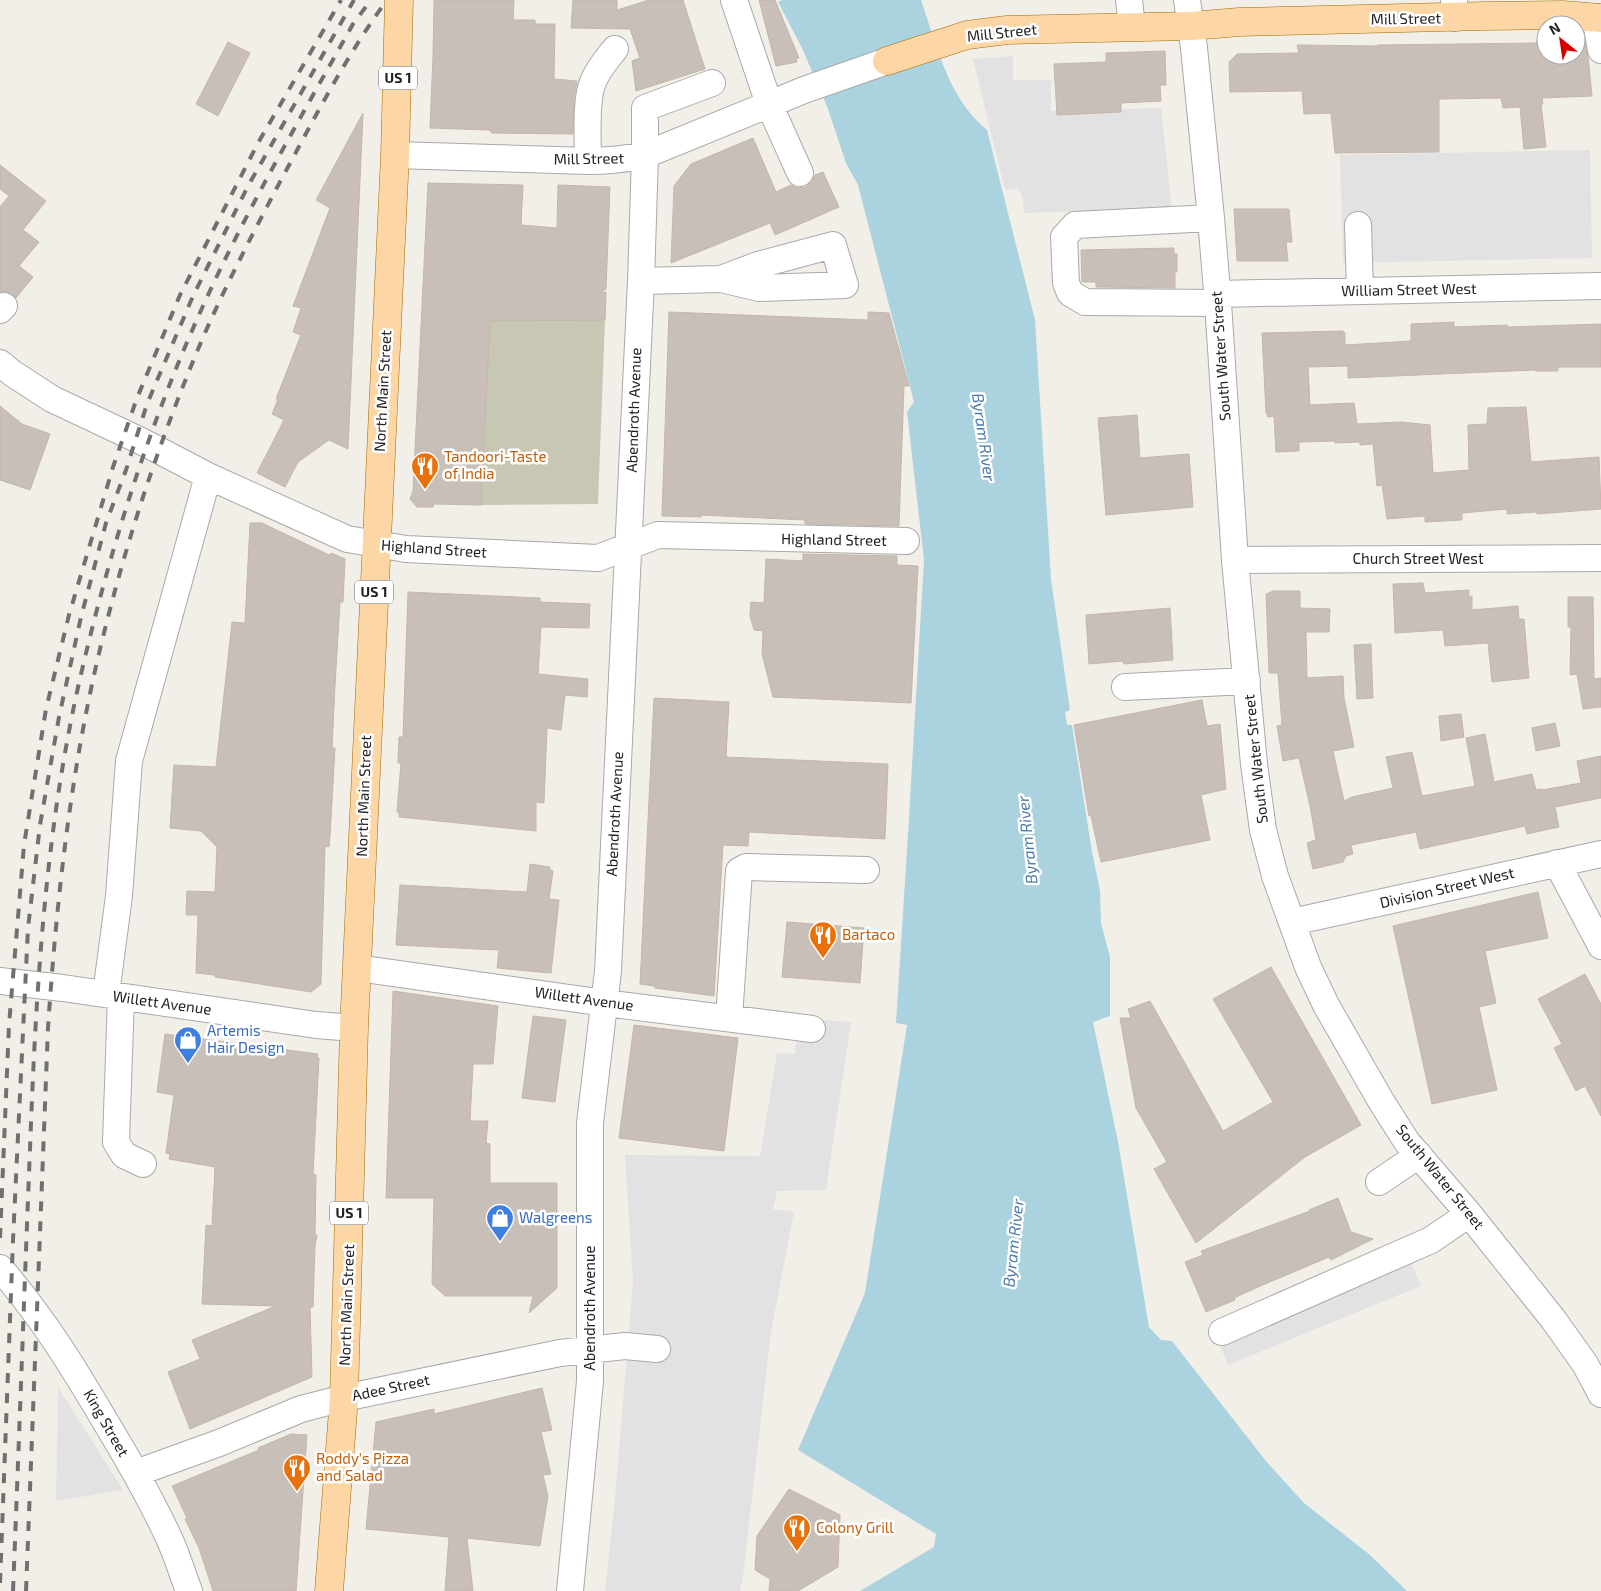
<svg xmlns="http://www.w3.org/2000/svg" width="1601" height="1591" font-family="'Exo 2',sans-serif">
  <style>
    .construction { fill: #c7c7b4 }
    .parking { fill: #e2e2e2 }
    .water { fill: #aad3df }
    .building { fill: #c7bfb8; stroke: #c4b6ab }
    .lines { fill: none; stroke-linecap: round; stroke-linejoin: round }
    .minor-casing { stroke: #a9a9a9; stroke-width: 28 }
    .major-casing { stroke: #a06b00; stroke-width: 29 }
    .minor { stroke: #fff; stroke-width: 26 }
    .major { stroke: #fcd6a4; stroke-width: 28 }
    .rail { stroke: #707070; stroke-width: 4; stroke-dasharray: 10 10; stroke-linecap: butt }
    .labels { text-anchor: middle; stroke-width: 5; stroke-linejoin: round; paint-order: stroke }
    .shield { fill: #fff; stroke: #646464; stroke-width: 1 }
    .shield-label { font-size: 14px; font-weight: bold; fill: #222 }
    .street-label { font-size: 15px; fill: #222; stroke: #fff }
    .food-label { font-size: 15px; fill: #c56008; stroke: #fff; text-anchor: start }
    .shop-label { font-size: 15px; fill: #366cbe; stroke: #fff; text-anchor: start }
    .water-label { font-size: 16px; font-style: italic; fill: #4a7aab; stroke: #fff }
  </style>
  <rect width="100%" height="100%" fill="#f2efe9"/>
  <path class="construction" d="M490,320h115l-7,184 -117,1z"/>
  <path class="parking" d="M1013,56v24h38v31l110,-3 11,101 -148,4 -2,-18 -5,-7 -12,2 -32,-131z
    M1590,150l2,108 -249,5 -3,-108z
    M799,1018l52,4 -25,168 -49,1 -4,18 21,3 -23,120 -28,244 -3,15h-135l10,-93 18,-216 -8,-127 135,1 17,-103 18,1z
    M1411,1262l10,24 -193,79 -10,-24z
    M58,1387l65,103 -67,11z"/>
  <path class="water" d="M782,0h139c16,46 27,98 66,130l48,190 16,259 19,131 -5,2 2,13h5l20,127 8,39 1,32 9,34v59l-17,6 25,120 31,185 12,13 11,1 94,120 38,42 66,52 37,36h-547l74,-44 2,-13 -138,-84 67,-157 42,-268 -11,-2 12,-189 16,-274 -17,-148 7,-10 -56,-217 -12,-22 -18,-54 -26,-61 -24,-46z"/>
  <path class="building" d="M434,0h80l-1,20h22v4h20l-1,55 23,2 -3,17 -1,36 -81,-1 -3,-3 -59,-2 3,-72z
    M573,0h44v10l32,-10h34l22,69 -69,22 -4,-30 8,-3 -10,-29 -59,-1z
    M759,0h16l24,58 -3,1 1,3 -21,4z
    M1576,40h8l4,17 4,39 -50,2 1,6h-2l5,43 -22,2 -4,-42 -17,1 -2,-10 -62,1v53l-104,1 -4,-40 -27,1 -2,-23 -72,1 -1,-30 8,-8 62,-1 -2,-8 81,1 -1,-1 160,-2 -1,-2h10v14h30z
    M228,42l22,11 -32,63 -22,-12z
    M1165,51l1,34h-6l1,16 -40,2v9l-64,3 -3,-51 52,-2v-9z
    M363,113l-15,336 -19,-9 -31,22 -13,25 -28,-14 27,-53 -12,-6 6,-15h-2l25,-64 -8,-3 8,-24 -8,-2 37,-98 -14,-8z
    M753,138l23,54 15,-7 7,3 8,-1 6,-5 3,-7 8,-3 16,35 -64,28 -5,-12 -99,40 3,-77 17,-22z
    M0,165l46,36 -23,29 16,12 -20,24 14,11 -17,21 -8,-6h-8v-85l9,-11 -9,-7z
    M428,183l95,2 -2,40 36,3 1,-43 52,2 -4,102 -6,3h6l-1,28 -115,1 -9,184 -47,-1 -1,3h-16l-7,-8 3,-8z
    M1234,209h55l3,33h-6l2,19h-51z
    M1174,248v6h3v18h-2v16l-79,-1v-5h-14l-1,-32z
    M669,312l199,8v-8l21,1 20,73h-5l-5,140 -94,-2v-4l-104,-5v2l-39,-1z
    M1454,322v5l53,-2 1,2 93,-3v43h-43v4h-23v-1l-187,8v-12l-40,1 2,38 44,-2 3,21 44,-2 29,3 3,48 36,-3 -1,-45 19,-1 1,-16 38,-1 5,55 68,-5 2,52 -64,5v-2l-30,2v-5l-45,4v7l-37,2v-6l-38,3 -5,-34 -5,1 -4,-42 -13,1v-3l-25,1v-2l-36,1v9l-23,1 -2,-36 -6,1 -2,-5 -4,-79 81,-2v1l2,1v12l66,-4v-17z
    M0,406l22,18 28,10 -20,56 -30,-10z
    M1137,415l3,43 49,-4 4,53 -87,8 -8,-97z
    M250,523h12l67,32 2,-2 14,6 -2,43h-3l-5,83 -3,63h3l-5,88 -1,11 -4,-1 -4,138 -10,8 -96,-15v-2l-19,-2 2,-58h-12l1,-24 28,1 2,-45 -16,-16 -31,-3 4,-63 42,2 16,-145 13,1z
    M803,554l94,2v9l21,1 -7,137 -138,-6 -11,-43 1,-23 -9,-1 -4,-14 1,-14 13,1 2,-44 37,2z
    M1423,583l2,10 44,-3v7l3,-1v14l46,-4 1,13h5l5,59 -37,4 -4,-39 -43,3 -2,-16 -48,3 -2,-49z
    M1273,591h27v17l30,1 -1,23h-23l1,46 36,-2 1,22 10,49 -21,4 11,50 8,-4 41,-9 -7,-31 26,-5 10,44 53,-10 -9,-48 19,-4 9,48 38,-8 4,16 5,-1 1,1 39,-7 -4,-22 24,-5v42l-46,9 4,20 -32,7 -2,-8 -105,23 -4,-17 -65,13 2,9 -7,2 -3,6 -30,7 -6,-26 9,-3 -6,-34 -11,-48 -16,3 -6,-35 5,-1 -4,-52h-9l-3,-79z
    M408,592l132,6v4l50,2 -1,24 -48,-1 -3,47 50,5 -1,18 -22,-2 -4,35 -14,-2 -3,75 -8,-1v29l-137,-14v-5h-2l4,-49h-3l1,-26h4z
    M1568,597h25l1,82 7,-1v29l-18,2 -6,-35 -7,1 1,-48h-3z
    M1170,608l3,52 -49,4 -1,-3 -34,3 -3,-49z
    M1371,644l2,54 -16,1 -3,-54z
    M654,698l75,4 -3,55 162,7 -3,75 -136,-7 -1,14 -25,-1 -9,151 -59,-8 -1,-2 -14,-2z
    M1202,700l5,26 13,-2 6,65 -25,6 9,45 -109,22 -10,-46h-2l-15,-91z
    M1461,714l3,23 -23,4 -2,-25z
    M1555,723l5,23 -24,5 -4,-23z
    M530,864l20,3v3l3,1 -4,28 10,1 -8,73 -54,-5 2,-18 -103,-5 4,-60 127,7z
    M1538,892l10,46 -63,13 11,52 -17,4 18,83 -65,14 -39,-178z
    M787,922l77,6 -4,55 -78,-6z
    M1271,967l90,158 -56,32 -109,86 -42,-74 13,-7 -31,-54 -16,-90h11l-3,-9 22,-8 73,130 50,-29 -60,-103z
    M1585,974l16,30v112l-16,-30 -9,5 -22,-43 8,-4 -24,-45z
    M393,991l105,15 -5,58h-20l-3,57h18l-2,22 4,1v39h67v105l-28,25 4,-17h-88l-13,-12 2,-86h-48z
    M533,1016l33,4 -11,82 -33,-4z
    M634,1025l104,13 -14,113 -105,-13z
    M165,1034l153,20 -1,4h2l-6,116 3,1 -1,60h2l-2,11 -2,61h-3l2,70 -122,52 -22,-57 32,-13 -8,-19 84,-34 -74,-2 4,-79 6,1 3,-59 -46,-8 1,-5 -4,-1 8,-58 -17,-3z
    M1338,1198l13,34 22,7 -42,21 -2,-3 -71,30 -24,11 1,2 -29,12 -21,-50 18,-7 -2,-4 109,-40 -1,-1z
    M542,1388l10,42 -11,2 10,42 -8,1 5,21 -8,50 -73,-8 6,53h-28l4,-54 -83,-8 10,-107 58,-13v5z
    M291,1434l16,1 -11,156h-83l-14,-43 -14,-29 2,-1 -15,-32 87,-36 -1,-2z
    M789,1489l51,26 -2,52 -40,24h-29l1,-12 -15,-9 2,-34z"/>
  <g class="lines">
    <g class="minor-casing">
      <path id="minor" d="M734,0l35,104 31,69
        M1129,0l3,27
        M1187,0l7,48 17,170 7,85 17,257 19,204 9,66 12,46 33,91 18,38 55,96 26,41 62,72 84,105 32,45 16,30
        M1454,0l1,18
        M1595,17l6,33
        M395,155l193,6c20,0 38,-2 57,-6l159,-65 83,-29
        M588,161c0,-21 -3,-61 5,-79 5,-13 14,-23 22,-33
        M1211,218l-136,7 -11,12 2,46 4,10 15,9 133,1
        M1358,225l2,66
        M641,281l80,-2 38,9 86,-3 -12,-40 -75,20 -37,14
        M1217,294l384,-8
        M0,310l4,-4
        M0,363l12,10 40,26 89,42 67,35 139,63 59,10 192,9 60,-23 248,6
        M1235,560l366,-2
        M1125,687l122,-6
        M1557,863l44,83
        M1292,922l309,-68
        M357,968l248,35 207,26
        M0,981l63,7 253,37 38,3
        M106,994l13,-98 10,-135 79,-285
        M121,997l-5,145 8,13 19,9
        M729,1018l10,-147 7,-4 120,3
        M1379,1182l40,-27
        M0,1268c43,50 72,97 105,153 23,38 45,76 64,117 8,17 13,35 20,53
        M1222,1332l209,-92 38,-26
        M136,1473l83,-30 82,-34 43,-11 216,-45 65,-7 32,3
        M570,1591l20,-210v-258l18,-152 33,-690 4,-126v-47l67,-25"/>
    </g>
    <g class="major-casing">
      <path id="major" d="M887,61l80,-26 40,-5 184,-4 48,-4 246,-6 78,-1 38,3
        M329,1591l15,-193 10,-370 41,-873 4,-155"/>
    </g>
    <use href="#minor" class="minor"/>
    <use href="#major" class="major"/>
    <path class="rail" d="M0,1238l9,-213 15,-180 22,-136 23,-94 44,-148 24,-69 43,-103 78,-152 83,-143
      M0,1583l13,-343 15,-312 12,-103 19,-108 22,-100 25,-94 20,-53 21,-66 46,-108 55,-110 106,-186
      M13,1591c6,-147 11,-294 17,-442 6,-160 15,-322 52,-479 29,-124 68,-248 121,-364 44,-97 98,-189 150,-282l18,-24
      M26,1591l22,-563c9,-135 24,-271 58,-403 23,-92 54,-184 90,-271 25,-60 55,-117 85,-174 33,-61 65,-124 106,-180"/>
  </g>
  <defs>
    <g id="restaurant-pin" transform="scale(1.4375)"><path d="M0 17L-7.5 6A9.5 9.5 0 1 1 7.5 6Z" fill="#e8710a" stroke="#fff"/><path d="M-5-6h1v4h1v-4h1v4h1v-4h1v5L-1.5 .5V6h-2V.5L-5-1ZM5-6V6H3V1.5H1.5Q1.5-4 5-6Z" fill="#fff"/></g>
    <g id="shop-pin" transform="scale(1.4375)"><path d="M0 17L-7.5 6A9.5 9.5 0 1 1 7.5 6Z" fill="#3f7fe0" stroke="#fff"/><path d="M-5-2.5h2.3a2.7 3.5 0 0 1 5.4 0H5L5.5 6h-11ZM-1.5-2.5h3a1.5 2.3 0 0 0-3 0Z" fill="#fff"/></g>
  </defs>
  <g fill-rule="evenodd">
    <use href="#restaurant-pin" x="425" y="466"/>
    <use href="#restaurant-pin" x="823" y="935"/>
    <use href="#shop-pin" x="188" y="1040"/>
    <use href="#shop-pin" x="500" y="1218"/>
    <use href="#restaurant-pin" x="297" y="1468"/>
    <use href="#restaurant-pin" x="797" y="1528"/>
  </g>
  <g class="labels">
    <g class="shield">
      <rect x="379" y="66.5" width="38" height="23" rx="4"/>
      <rect x="355" y="580.5" width="38" height="23" rx="4"/>
      <rect x="330" y="1201.5" width="38" height="23" rx="4"/>
    </g>
    <g class="shield-label">
      <text x="398" y="83">US 1</text>
      <text x="374" y="597">US 1</text>
      <text x="349" y="1218">US 1</text>
    </g>
    <g class="street-label">
      <text transform="translate(1406 19) rotate(-1)" y="5">Mill Street</text>
      <text transform="translate(1002 33) rotate(-6)" y="5">Mill Street</text>
      <text transform="translate(589 159) rotate(-1)" y="5">Mill Street</text>
      <text transform="translate(1409 290) rotate(-1)" y="5">William Street West</text>
      <text transform="translate(1221 356) rotate(-94)" y="5">South Water Street</text>
      <text transform="translate(383 391) rotate(-87)" y="5">North Main Street</text>
      <text transform="translate(634 410) rotate(-88)" y="5">Abendroth Avenue</text>
      <text transform="translate(834 540) rotate(1)" y="5">Highland Street</text>
      <text transform="translate(434 549) rotate(4)" y="5">Highland Street</text>
      <text x="1418" y="564">Church Street West</text>
      <text transform="translate(1256 759) rotate(-96)" y="5">South Water Street</text>
      <text transform="translate(364 796) rotate(-88)" y="5">North Main Street</text>
      <text transform="translate(615 814) rotate(-87)" y="5">Abendroth Avenue</text>
      <text transform="translate(1447 888) rotate(-13)" y="5">Division Street West</text>
      <text transform="translate(584 999) rotate(8)" y="5">Willett Avenue</text>
      <text transform="translate(162 1003) rotate(8)" y="5">Willett Avenue</text>
      <text transform="translate(1440 1177) rotate(51)" y="5">South Water Street</text>
      <text transform="translate(347 1305) rotate(-88)" y="5">North Main Street</text>
      <text transform="translate(590 1308) rotate(-90)" y="5">Abendroth Avenue</text>
      <text transform="translate(391 1388) rotate(-12)" y="5">Adee Street</text>
      <text transform="translate(106 1423) rotate(60)" y="5">King Street</text>
    </g>
    <g class="food-label">
      <text x="444" y="462">Tandoori-Taste<tspan x="444" dy="17">of India</tspan></text>
      <text x="842" y="940">Bartaco</text>
      <text x="316" y="1464">Roddy's Pizza<tspan x="316" dy="17">and Salad</tspan></text>
      <text x="816" y="1533">Colony Grill</text>
    </g>
    <g class="shop-label">
      <text x="207" y="1036">Artemis<tspan x="207" dy="17">Hair Design</tspan></text>
      <text x="519" y="1223">Walgreens</text>
    </g>
    <g class="water-label">
      <text transform="translate(984 437) rotate(82)" y="6">Byram River</text>
      <text transform="translate(1027 840) rotate(-96)" y="6">Byram River</text>
      <text transform="translate(1013 1243) rotate(-84)" y="6">Byram River</text>
    </g>
  </g>
  <g transform="translate(1561 40) rotate(330)"><circle r="24" fill="#ffffff" stroke="#a7a7a7"/>
  <path d="M0-4L9 19L0 12L-9 19Z" fill="#d40000"/>
  <text y="-8" font-size="14" font-weight="bold" text-anchor="middle" fill="#222222">N</text>
  </g>
</svg>
